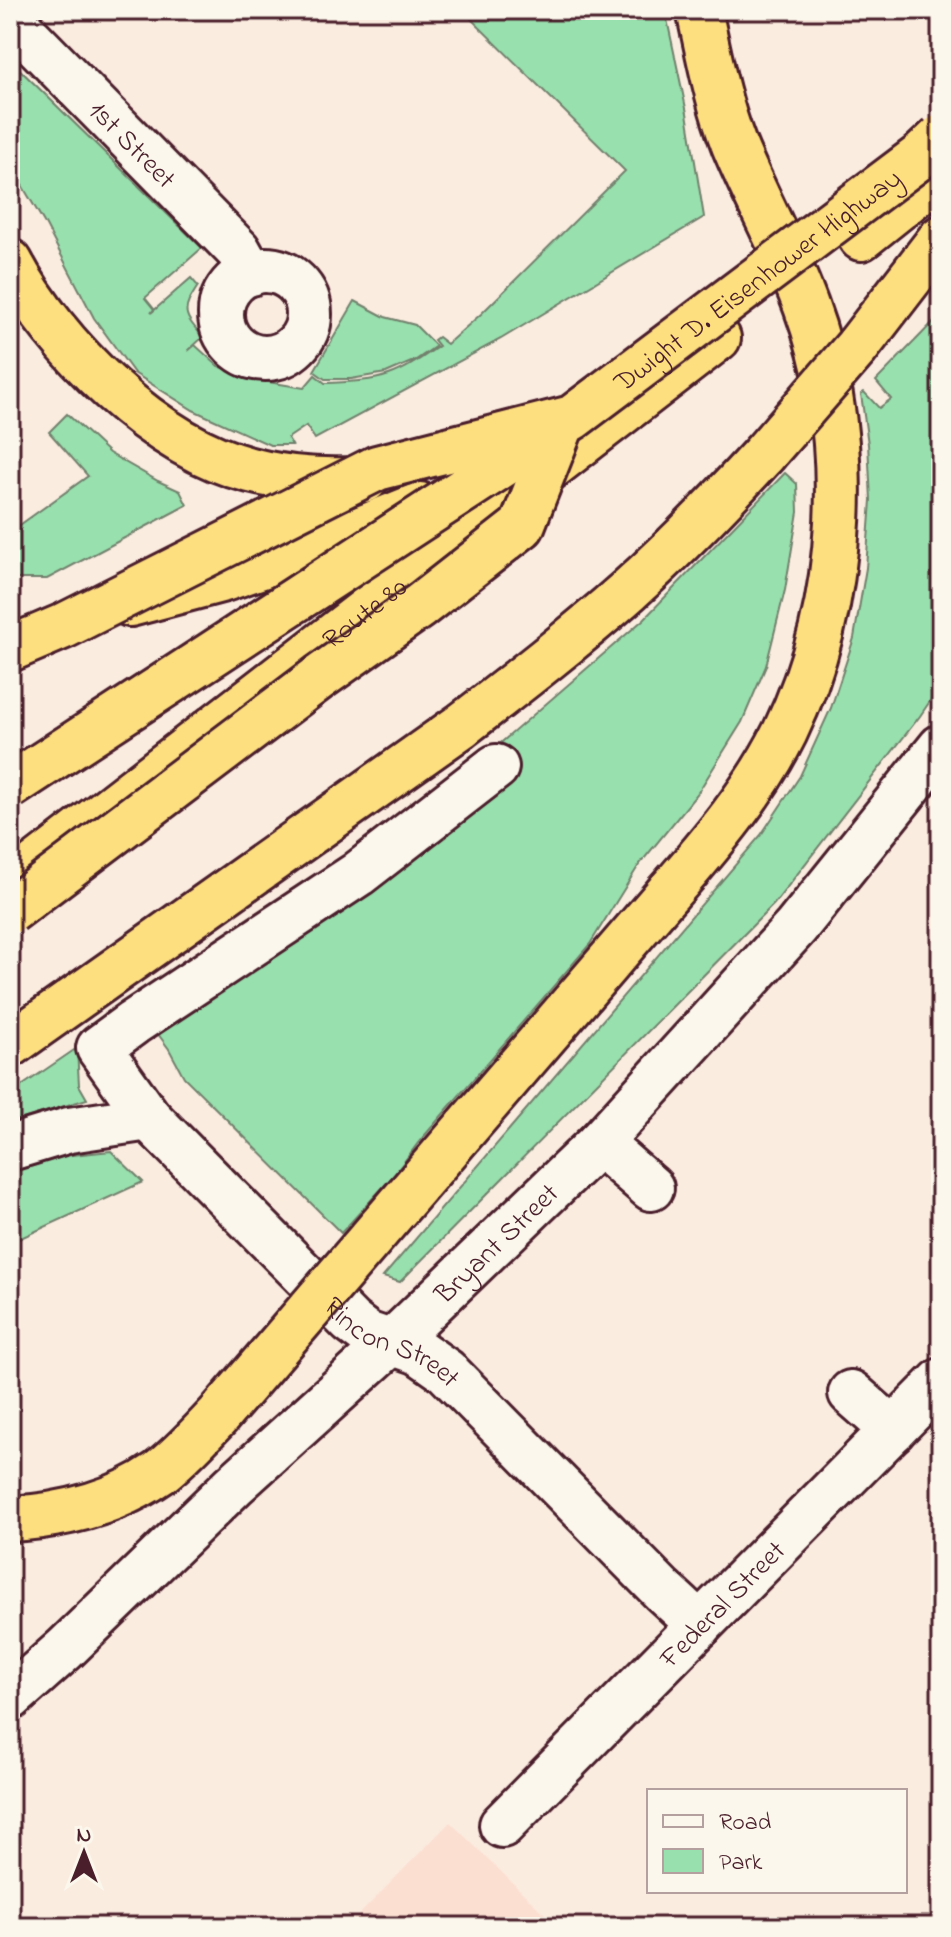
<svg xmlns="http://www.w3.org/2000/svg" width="951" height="1937" font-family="'Indie Flower',sans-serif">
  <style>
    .built { fill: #fbdfd1 }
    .green { fill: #98e0ae; stroke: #71806c; stroke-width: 2 }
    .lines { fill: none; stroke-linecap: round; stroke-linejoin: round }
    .minor-casing { stroke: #4a1f2b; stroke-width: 50 }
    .highway-casing { stroke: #4a1f2b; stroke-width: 50 }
    .minor { stroke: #fbf7ec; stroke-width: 44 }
    .highway { stroke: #fedf80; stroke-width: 44 }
    .highway-bridge-casing { stroke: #4a1f2b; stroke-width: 50; stroke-linecap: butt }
    .highway-bridge { stroke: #fedf80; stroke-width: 44 }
    .labels { text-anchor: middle; stroke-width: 8; stroke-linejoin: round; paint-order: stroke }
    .street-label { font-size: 28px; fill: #4a1f2b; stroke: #fbf7ec }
  </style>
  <rect width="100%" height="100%" fill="#fbece0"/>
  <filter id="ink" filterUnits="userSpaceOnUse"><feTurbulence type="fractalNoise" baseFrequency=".0125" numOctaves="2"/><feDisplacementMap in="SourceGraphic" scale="16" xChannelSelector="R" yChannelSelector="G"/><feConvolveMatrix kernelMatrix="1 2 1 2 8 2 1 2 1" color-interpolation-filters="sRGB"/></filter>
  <g filter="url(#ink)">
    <path class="built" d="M450,1822l108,105h-211z"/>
    <path class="green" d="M462,10h203l22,103 17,104 -203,122 -186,100 -9,-13 -18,12 4,7h-22l-77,-35 -59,-37 -40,-55 -49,-94 -35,-59v-105l192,188 -57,50 9,11 -3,4 40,-35 7,8c-17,26 -15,28 5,51l-15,14 7,-6 23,21 38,14 48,8 11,-13 10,8c21,-1 44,-1 64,-8 18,-6 34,-18 50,-29l-5,-6 4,-3 9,7 34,-30 144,-143z
      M355,301l30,16 30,8 21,21 -20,14 -30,13 -35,6h-26l-11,-8z
      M941,314v371l-21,31 -146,188 -374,378 -17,-5 378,-442 39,-59 31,-68 23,-70 12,-70 5,-68 -3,-56 -7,-50 3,-2 15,16 12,-9 -15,-18z
      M67,414l42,39 49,28 22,10 7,14 -140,74h-37v-47l78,-56 -39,-44z
      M785,473l12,11 1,28 -13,78 -19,76 -24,56 -45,72 -58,71 -49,79 -171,198 -25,33 -53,58 -157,-156 -15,-28 -11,-15 16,-24 314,-256 156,-135z
      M77,1048l2,37 8,14 -77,24v-29z
      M111,1151l32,31 -133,61v-71l43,-15z"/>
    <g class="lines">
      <g class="minor-casing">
        <g id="minor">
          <path id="s1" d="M10,18l228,232 13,23"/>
          <circle cx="265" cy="314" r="44"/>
          <path id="s2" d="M496,767l-138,107 -225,149 -34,25 50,70 202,204 16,12 52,18 27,19 216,219 38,35"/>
          <path d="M599,1143l52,45"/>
          <path d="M10,1148l59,-18 80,-12"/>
          <path d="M851,1393l42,37"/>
          <path id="s3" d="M10,1698l55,-49 169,-164 157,-142 208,-200 197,-216 145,-180"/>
          <path id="s4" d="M502,1825l439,-444"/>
        </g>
      </g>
      <g class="highway-casing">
        <g id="highway">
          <path d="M861,238l80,-64"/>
          <path d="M10,262c45,85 145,184 240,208 38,10 76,11 115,10"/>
          <path d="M857,347l84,-109"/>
          <path d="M130,604l94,-25 92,-32 104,-42"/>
          <path id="s5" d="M30,870l688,-532"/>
          <path d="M668,893c43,-49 88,-102 117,-161 62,-129 70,-293 21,-426 -20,-55 -50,-107 -72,-161 -17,-44 -25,-90 -35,-135"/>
          <path d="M10,1045l451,-319c57,-44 114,-88 168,-136 48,-43 92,-89 135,-136"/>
        </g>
      </g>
      <use href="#minor" class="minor"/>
      <use href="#highway" class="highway"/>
      <g class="highway-bridge-casing">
        <g id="highway-bridge">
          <path d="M764,454l93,-107"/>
          <path id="s6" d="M10,649l54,-23 313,-158 195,-50 350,-263 19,-18"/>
          <path d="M10,786l535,-349"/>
          <path d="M10,911l310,-234 100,-71 102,-80 39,-99"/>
          <path d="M10,1519c51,-3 106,-16 149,-46 22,-17 40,-37 59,-57l450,-523"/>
        </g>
      </g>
      <use href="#highway-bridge" class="highway-bridge"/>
    </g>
  </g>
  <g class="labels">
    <g class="street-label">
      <text dy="10" stroke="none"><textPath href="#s1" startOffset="176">1st Street</textPath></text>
      <text dy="10" stroke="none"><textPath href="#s6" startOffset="842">Dwight D. Eisenhower Highway</textPath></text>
      <text dy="10" stroke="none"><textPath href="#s5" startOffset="422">Route 80</textPath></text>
      <text dy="10" stroke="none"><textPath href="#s3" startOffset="666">Bryant Street</textPath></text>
      <text dy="10" stroke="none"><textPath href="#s2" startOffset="906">Rincon Street</textPath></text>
      <text dy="10" stroke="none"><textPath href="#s4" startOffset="312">Federal Street</textPath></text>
    </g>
  </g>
  <rect width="951" height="1937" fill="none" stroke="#fbf7ec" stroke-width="40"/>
  <rect x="20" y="20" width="911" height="1897" fill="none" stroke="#4a1f2b" stroke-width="3" filter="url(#ink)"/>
  <rect x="647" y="1789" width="260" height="104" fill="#fbf7ec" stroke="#b4a19f" stroke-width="2"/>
  <rect x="663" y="1815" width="40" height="12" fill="#fbf7ec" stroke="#b4a19f" stroke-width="2"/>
  <text x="719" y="1829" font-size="24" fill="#4a1f2b">Road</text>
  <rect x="663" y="1849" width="40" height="24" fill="#98e0ae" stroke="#b4a19f" stroke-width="2"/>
  <text x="719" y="1869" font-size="24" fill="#4a1f2b">Park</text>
  <g transform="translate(84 1853)" stroke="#fbf7ec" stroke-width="6" paint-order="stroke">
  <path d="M0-6L14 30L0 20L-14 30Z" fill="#4a1f2b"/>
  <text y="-12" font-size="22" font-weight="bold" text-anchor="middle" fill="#4a1f2b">N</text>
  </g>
</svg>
